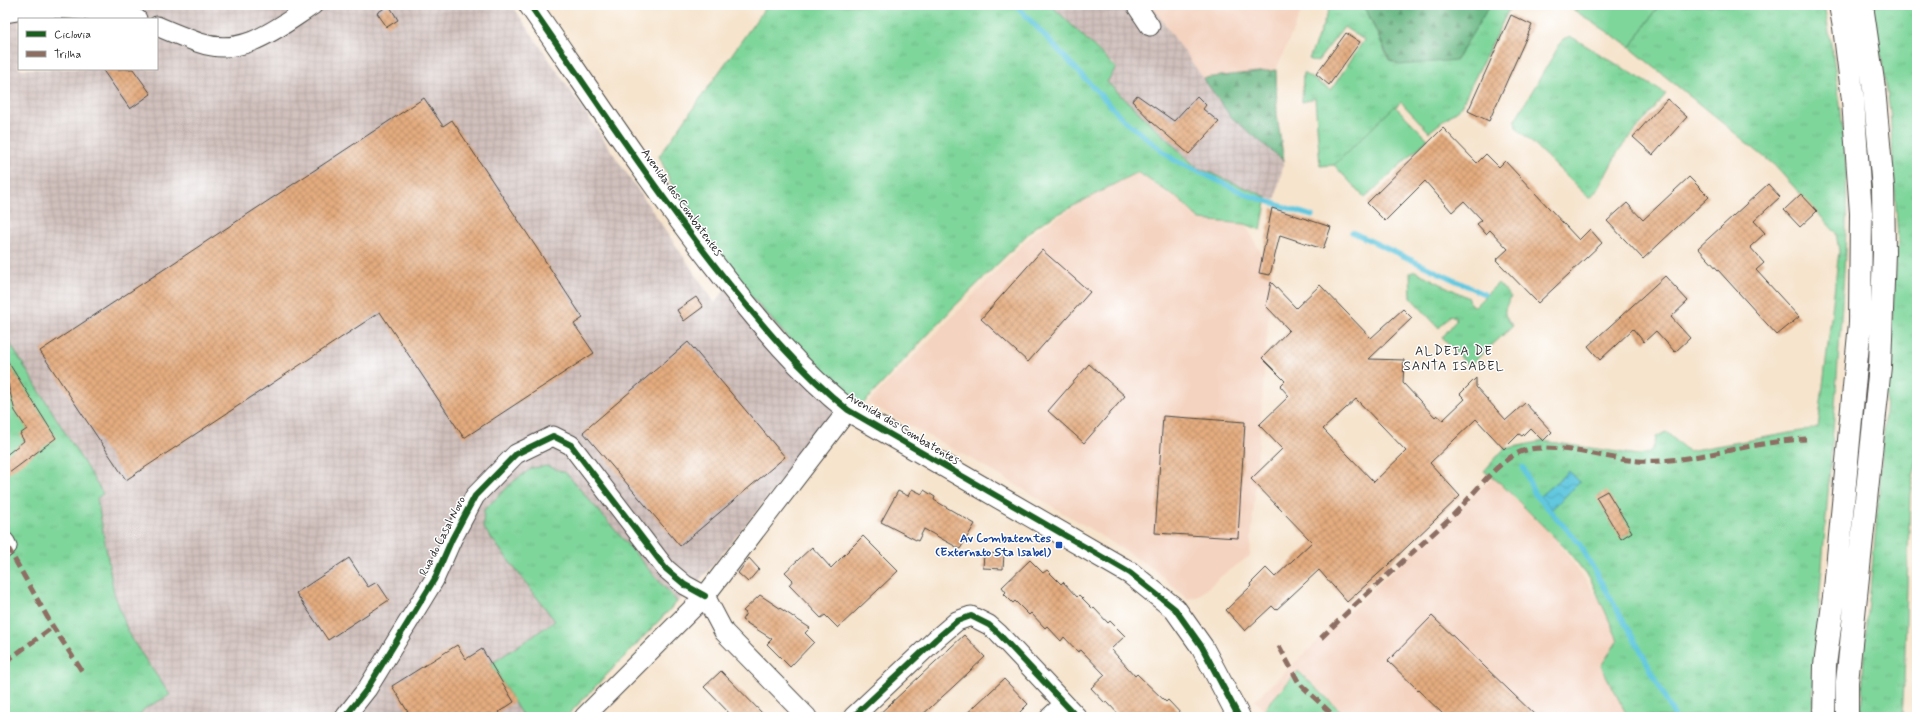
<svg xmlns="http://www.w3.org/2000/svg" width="1922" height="722" font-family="Mynerve,sans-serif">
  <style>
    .built { fill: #f4d3c0 }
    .industrial { fill: url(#industrial-grid); fill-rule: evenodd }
    .grass { fill: url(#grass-tufts); stroke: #558063 }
    .forest { fill: url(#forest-firs); stroke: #497157 }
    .garden { fill: #7fd69b; stroke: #558063 }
    .water { fill: url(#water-waves); stroke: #467a85 }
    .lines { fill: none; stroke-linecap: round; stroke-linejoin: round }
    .stream { stroke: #62c8df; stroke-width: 5 }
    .building { fill: url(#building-cross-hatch); fill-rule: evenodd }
    .minor-casing { stroke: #494743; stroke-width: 21 }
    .tertiary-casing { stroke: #494743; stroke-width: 24 }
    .primary-casing { stroke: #494743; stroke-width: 24 }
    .minor { stroke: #fff; stroke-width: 19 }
    .tertiary { stroke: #fff; stroke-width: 22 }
    .primary { stroke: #fff; stroke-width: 22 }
    .quiet { stroke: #8d6e63; stroke-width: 5; stroke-dasharray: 10 5; stroke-linecap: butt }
    .cycleway-casing { stroke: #fff; stroke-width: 8 }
    .cycleway { stroke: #1b5e20; stroke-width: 6 }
    .transit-dot { fill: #1a4fb4; stroke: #fff; stroke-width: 1.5 }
    .labels { text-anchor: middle; stroke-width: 3; stroke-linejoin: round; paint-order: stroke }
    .street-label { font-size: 12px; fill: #2b2b2b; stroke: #fff }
    .transit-label { font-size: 12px; font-weight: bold; fill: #164399; stroke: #fff; text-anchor: end }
    .neighbourhood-label { font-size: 13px; letter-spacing: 1px; fill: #2b2b2b; stroke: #fff }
  </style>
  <defs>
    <pattern id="industrial-grid" width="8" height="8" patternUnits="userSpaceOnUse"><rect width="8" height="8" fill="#d0c0bc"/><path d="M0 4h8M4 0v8" fill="none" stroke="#b3a5a2"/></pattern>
    <pattern id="grass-tufts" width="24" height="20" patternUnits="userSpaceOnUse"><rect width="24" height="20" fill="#7fd69b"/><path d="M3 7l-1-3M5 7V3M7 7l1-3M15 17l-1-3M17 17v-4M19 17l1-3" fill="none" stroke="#6eb886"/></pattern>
    <pattern id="forest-firs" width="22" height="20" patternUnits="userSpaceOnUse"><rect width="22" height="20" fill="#67b783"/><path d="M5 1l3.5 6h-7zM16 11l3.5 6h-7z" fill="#55956b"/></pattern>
    <pattern id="water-waves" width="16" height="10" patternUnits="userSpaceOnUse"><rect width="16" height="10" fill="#62c8df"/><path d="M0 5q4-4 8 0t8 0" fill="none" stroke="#51a3b5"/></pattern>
    <pattern id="building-cross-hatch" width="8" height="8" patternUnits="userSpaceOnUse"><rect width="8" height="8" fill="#e4ac7f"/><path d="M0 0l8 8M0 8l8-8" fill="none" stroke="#b98c68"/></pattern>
  </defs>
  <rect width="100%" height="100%" fill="#fff"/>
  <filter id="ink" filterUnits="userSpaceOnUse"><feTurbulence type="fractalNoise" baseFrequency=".025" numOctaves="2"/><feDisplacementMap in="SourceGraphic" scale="8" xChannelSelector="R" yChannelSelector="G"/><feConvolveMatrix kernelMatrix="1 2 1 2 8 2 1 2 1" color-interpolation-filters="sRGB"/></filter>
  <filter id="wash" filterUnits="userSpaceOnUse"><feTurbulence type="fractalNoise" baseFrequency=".012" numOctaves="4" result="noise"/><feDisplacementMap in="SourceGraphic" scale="16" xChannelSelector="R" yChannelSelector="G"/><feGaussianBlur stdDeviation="0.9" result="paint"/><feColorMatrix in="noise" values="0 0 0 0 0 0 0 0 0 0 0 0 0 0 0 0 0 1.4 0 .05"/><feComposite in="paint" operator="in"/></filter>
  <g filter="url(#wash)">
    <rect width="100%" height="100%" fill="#f6e4cd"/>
    <path class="built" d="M1151,5h153l-28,65 1,45 7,46 -81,-83 -15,-19z
      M1138,167l42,33 20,20 45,4 27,49 -22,283 -25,17 -28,24 -10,2 -32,-29 -71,-45 -104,-61 -112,-61 168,-172z
      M1504,467l125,174 34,76h-388l-21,-16z"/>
    <path class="industrial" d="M5,5h507l203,298 19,-26 115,119 -140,174 -143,147h-428l6,-8 25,-14 -39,-58 -16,-44 -17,-95 6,-4 -98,-159zM19,19h138v50h-138z
      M1051,5h100l80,112 53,44 -9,40 -79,-34 -89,-85 9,-15z"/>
    <path class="grass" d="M767,5h284l65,63 -9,14 89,85 71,30 -6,33 -16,-6 -45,-4 -20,-20 -43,-28 -101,54 -85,84 -90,96 -34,-27 -36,-38 -57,-64 -54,-74 -21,-47z
      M1331,5h33l25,55h67l34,-55h21l-51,103 -31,24 -28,-30 -67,63 -14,1 -5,-68 -13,4 1,-29 28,17 33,-50 -20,-13 -27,35 -8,-3z
      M1659,5h165c10,54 19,109 22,164 2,60 -3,119 -7,179 -8,123 -21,246 -27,369h-184l-27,-51 17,-26 -27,-60 -25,-31 -66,-66 -16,-12 20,-22 39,-8 95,14c12,-1 17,-6 18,-18l10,-5 22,19 130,-23 21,-177 -3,-18 -62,-68 -141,-115 -2,-3z
      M1872,5h45v454l-7,34 -6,190 -2,34h-41l3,-63 15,-160 19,-254 -8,-130z
      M1570,36l96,58 -47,56 -21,39 -8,10 -74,-72 -1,-7 48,-81z
      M1415,271l54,27 1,6 5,2 23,-23 13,14c-8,14 -9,17 2,29l-44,40 -27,-28 15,-19 -6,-4 -12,13 -28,-30 -1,-25z
      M5,335l98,159 -6,4 17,95 16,44 40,58 -26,14 -6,8h-133z
      M547,466l19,7 111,129 -111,115h-43l-32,-53 64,-43 -72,-94 1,-17 30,-29 18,-13z
      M1298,671l49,46h-90z"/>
    <path class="forest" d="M1364,5h126l-34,55 -56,5 -10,-5z
      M1276,70l1,45 7,46 -53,-44 -28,-39z"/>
    <path class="garden" d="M1566,5h93l-28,42z
      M1395,106l33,33 -63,59 -31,-33z"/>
    <path class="water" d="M1569,471l11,11 -28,27 -12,-13z"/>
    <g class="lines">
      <path class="stream" d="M1016,5l108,115 50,40 74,35 64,21
        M1352,232l132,62
        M1523,467l11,26 45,50 65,114 31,60"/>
    </g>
    <g id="blocks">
      <path class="building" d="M389,5l9,15 -11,7 -10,-14z
        M1511,15l21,10 -43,96 -21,-10z
        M1346,33l14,9 -31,43 -13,-11z
        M102,69h31l18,25 -21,15z
        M1137,95l37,26 23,-25 9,9 -3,4 16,13 -30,32 -36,-31 -21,-22z
        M424,98l19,28 9,-6 131,198 -9,6 20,29 -130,85 -84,-126 -254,168 -86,-129z
        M1667,99l20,18 -34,38 -20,-18z
        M1443,128l34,35 9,-9 13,13 6,-6 74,79 11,-11 12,14 -64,60 -42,-43 12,-11 -18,-19 -4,4 -9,-10 5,-4 -18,-19 -12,11 -27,-31 -40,40 -18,-18z
        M1689,177l20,20 -66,62 -36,-38 20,-18 16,17z
        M1768,184l12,13 -26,24 11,12 -15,14 14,16 -8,7 43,47 -22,18 -79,-87z
        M1801,194l16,17 -17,16 -16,-17z
        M1272,208l59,19 -8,22 -43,-14 -10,40 -11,-2z
        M1042,250l48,42 -62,70 -47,-43z
        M1665,276l23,25 -17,16 19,21 -15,14 -19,-21 -12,11 -11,-13 -33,31 -12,-14z
        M1271,282l25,26 24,-23 51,53 32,-29 9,9 -43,41 35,1 -1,23 32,34 2,-2 6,5 22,-21 -5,-5 16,-16v9l30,33 19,-17 27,29 -9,9 -13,-13 -8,8 -3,-2 -15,15 -28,-30 -46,44 30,33 -73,70 -40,36 -28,-32 -43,40 -4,-4 -27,25 -19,-21 25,-24 -1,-2 16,-16 9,9 37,-35 -61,-63 31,-30 -23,-24 30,-29 -9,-10 5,-5 -23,-23 27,-28 -23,-24zM1356,399l50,52 -32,31 -51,-53z
        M696,297l7,10 -19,14 -7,-11z
        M688,342l97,115 -105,89 -97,-114z
        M5,357l51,81 -51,38v-20l19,-15 -4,-7 7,-5 -12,-18 -10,-38z
        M1089,364l36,32 -41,47 -36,-32z
        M1163,416l82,6 -7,116 -83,-5z
        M912,489l10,5 2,-4 11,7 -1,3 41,24 -15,25 -36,-20 -6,12 -37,-19 17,-31 10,5z
        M1607,491l25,41 -11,7 -25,-42z
        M863,536l35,35 -60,57 -13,-13 -4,3 -32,-33 4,-5 -8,-8 27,-25 19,21z
        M984,553l20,1 -1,15 -20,-1z
        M349,558l19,29 9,-5 12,18 -61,40 -32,-47z
        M749,558l10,11 -11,13 -10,-9z
        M1030,560l13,13 4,-3 14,14 2,-2 14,15 2,-2 14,14 1,-1 14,15 2,-2 15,15 -14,13 24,27 2,-2 29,28 2,-2 16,17h-63l-14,-15 -2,1 -14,-15 14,-13 -24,-25 -3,2 -14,-15 -3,4 -14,-15 -2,2 -14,-15 -2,2 -14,-14 -2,2 -9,-9 2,-2 -4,-5z
        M760,595l50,33 -5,5 9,9 -24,25 -23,-23 5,-5 -30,-19 4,-7 -3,-2z
        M1432,616l105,101h-91l-58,-56z
        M964,635l21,22 -31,29 -34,31h-44z
        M457,645l9,14 16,-10 32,53 -15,10 3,5h-91l-19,-31z
        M721,671l45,46h-33l-29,-30z
        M1004,679l24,25 -13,13h-52z"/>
    </g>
  </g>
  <g filter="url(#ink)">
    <use href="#blocks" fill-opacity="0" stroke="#494743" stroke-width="1"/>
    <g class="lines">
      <g class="minor-casing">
        <path id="minor" d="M1136,5l14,21
          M5,13c44,-9 89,-3 132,6
          M157,26c14,6 28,12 43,17 43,15 79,-16 113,-38
          M5,542l2,4 -2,2
          M705,596l19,36 83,85
          M345,717l22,-28 67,-109 18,-41 23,-43 41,-42 37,-18 18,9 95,124 19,16 20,11
          M584,717l121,-121 143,-186
          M853,717l83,-78 21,-18 14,-5 18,9 9,8 79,84
          M1050,717l14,-13"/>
      </g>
      <g class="tertiary-casing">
        <path id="tertiary" d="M530,5c63,91 124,184 193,271 38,48 77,95 125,134l282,163 45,36 27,38 37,70"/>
      </g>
      <g class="primary-casing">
        <path id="primary" d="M1824,717l1,-52 10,-76 25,-266 1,-110 -8,-113 -9,-73 -4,-22
          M1847,717v-35l33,-316 4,-114 -1,-64 -9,-100 -12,-83"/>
      </g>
      <use href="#minor" class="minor"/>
      <use href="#tertiary" class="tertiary"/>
      <use href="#primary" class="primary"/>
      <path class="quiet" d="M7,546l46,81 29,44
        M1321,638c42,-42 86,-80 129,-120 22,-20 47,-60 76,-68 28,-8 81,9 112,11 54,3 113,-20 168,-22
        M1279,646l20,37 36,34
        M5,662l48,-35"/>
      <g class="cycleway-casing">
        <path id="cycleway" d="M530,5c63,91 124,184 193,271 38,48 77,95 125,134l282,163 45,36 27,38 37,70
          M345,717l22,-28 67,-109 18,-41 23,-43 41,-42 37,-18 18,9 95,124 19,16 20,11
          M853,717l83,-78 21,-18 14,-5 18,9 9,8 79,84"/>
      </g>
      <use href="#cycleway" class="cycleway"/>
    </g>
  </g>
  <rect class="transit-dot" x="1055" y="541" width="8" height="8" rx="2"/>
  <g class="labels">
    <g class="street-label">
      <text transform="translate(682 202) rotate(54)" y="4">Avenida dos Combatentes</text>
      <text transform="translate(903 428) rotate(31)" y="4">Avenida dos Combatentes</text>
      <text transform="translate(442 536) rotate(-63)" y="4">Rua do Casal Novo</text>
    </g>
    <g class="transit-label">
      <text x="1051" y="542">Av Combatentes<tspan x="1051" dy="14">(Externato Sta Isabel)</tspan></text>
    </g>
    <g class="neighbourhood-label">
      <text x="1454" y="355">ALDEIA DE<tspan x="1454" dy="15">SANTA ISABEL</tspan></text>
    </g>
  </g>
  <rect width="1922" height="722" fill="none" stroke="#fff" stroke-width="20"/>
  <rect x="18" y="18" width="140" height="52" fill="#ffffff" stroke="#aaaaaa"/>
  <rect x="26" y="31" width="20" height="6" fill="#1b5e20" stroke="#aaaaaa"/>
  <text x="54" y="38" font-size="12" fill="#2b2b2b">Ciclovia</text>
  <rect x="26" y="51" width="20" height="6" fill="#8d6e63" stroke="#aaaaaa"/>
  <text x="54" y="58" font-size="12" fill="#2b2b2b">Trilha</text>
</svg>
